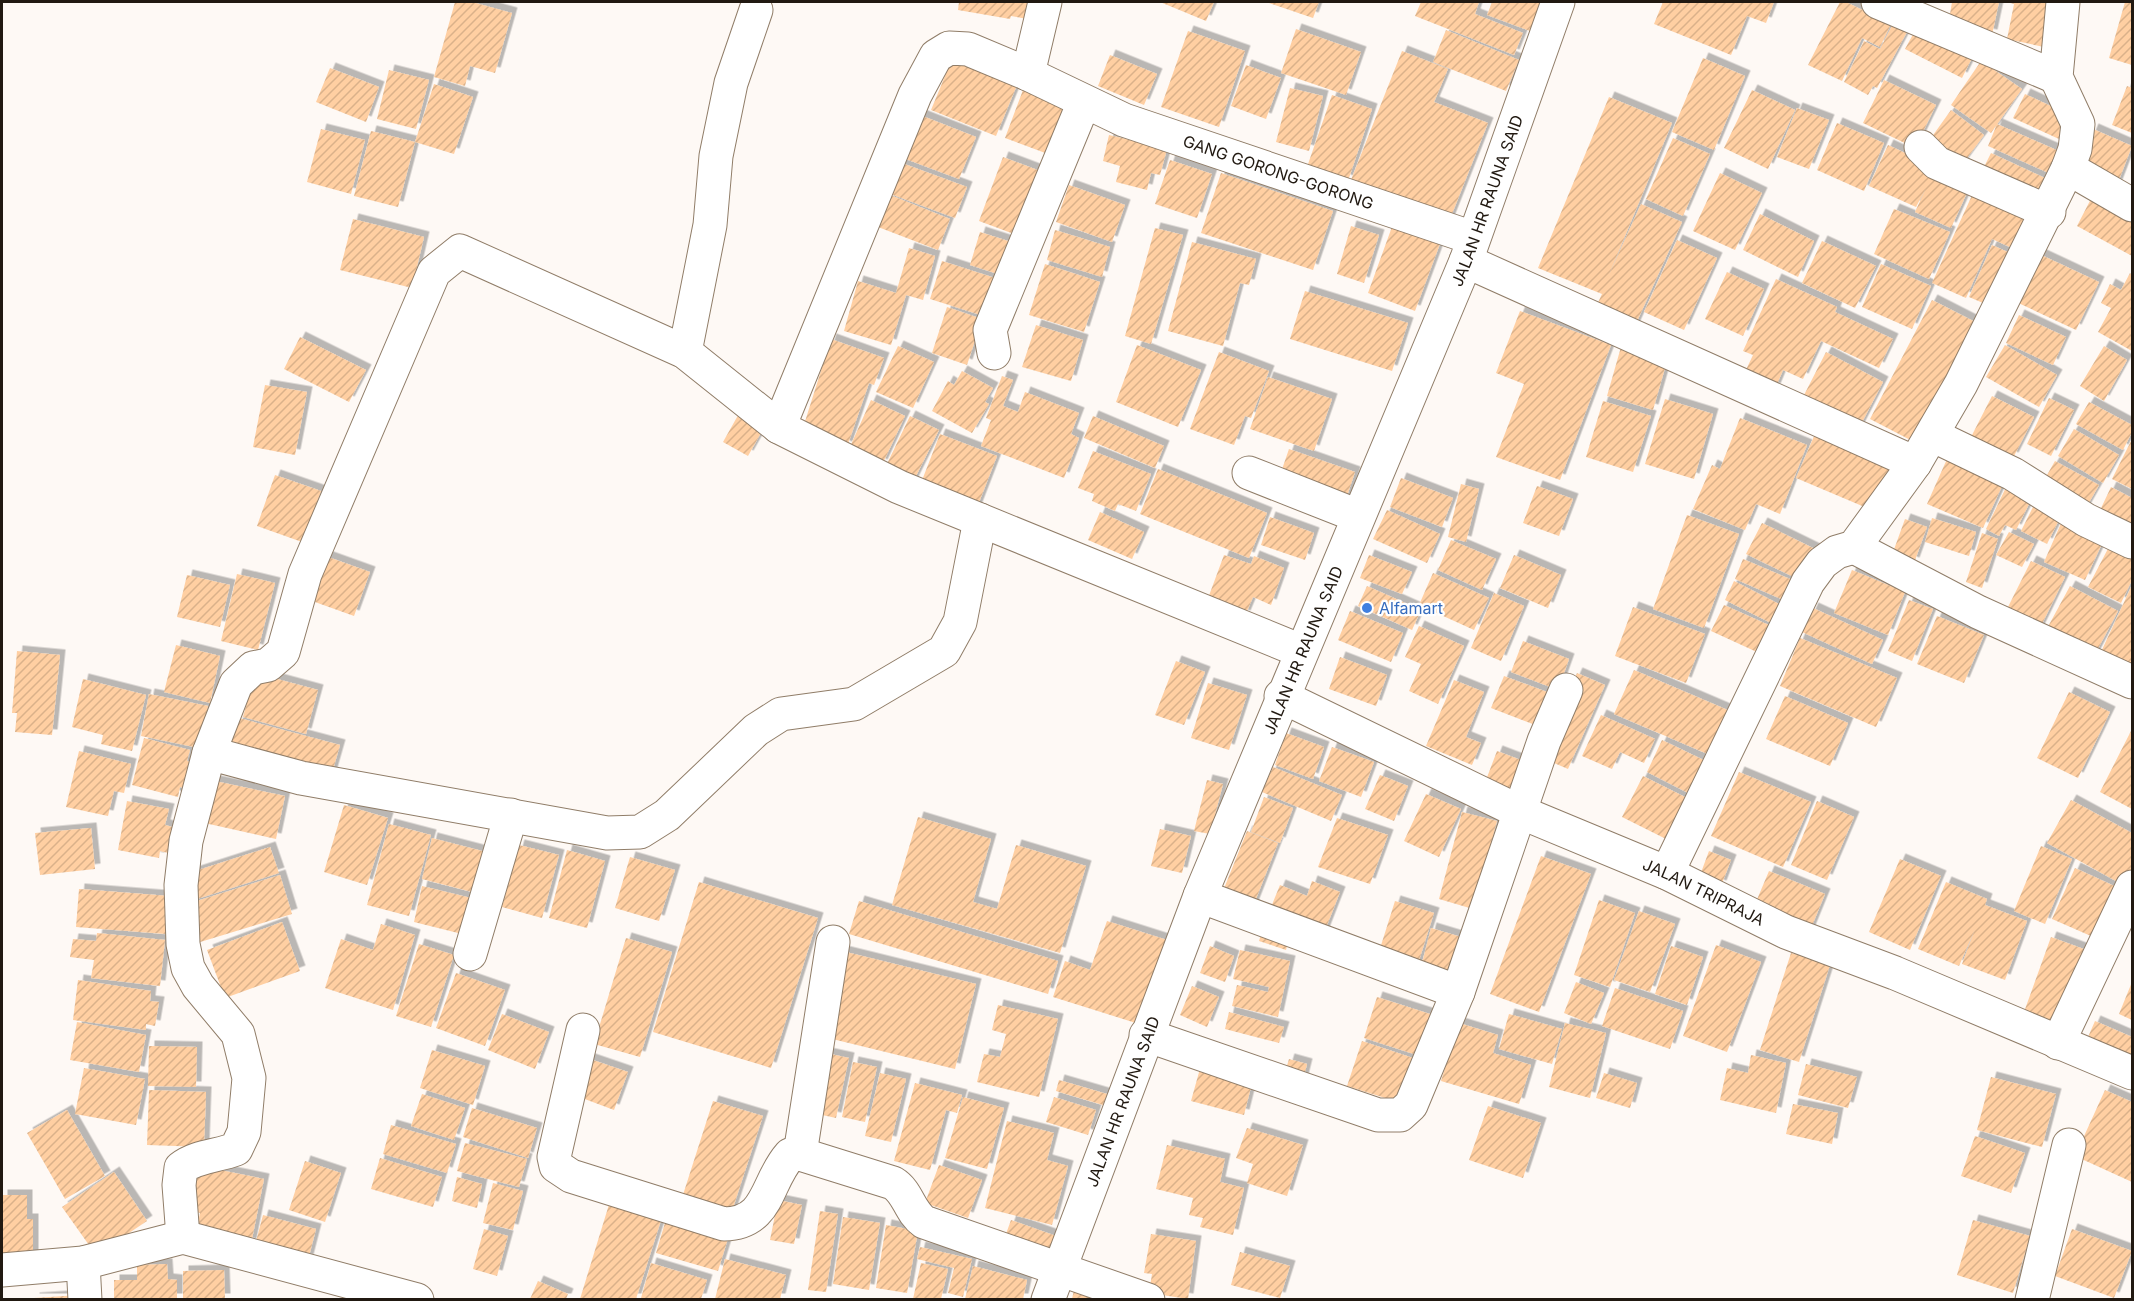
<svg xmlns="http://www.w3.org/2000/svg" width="2134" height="1301" font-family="Inter,sans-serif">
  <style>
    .building { fill: url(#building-hatch); filter: url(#shadow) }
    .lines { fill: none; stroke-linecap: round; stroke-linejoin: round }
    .minor-casing { stroke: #907d68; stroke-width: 35 }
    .major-casing { stroke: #907d68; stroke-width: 35 }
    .minor { stroke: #fff; stroke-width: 33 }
    .major { stroke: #fff; stroke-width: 33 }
    .shop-dot { fill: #3f7fe0; stroke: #fff; stroke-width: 2 }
    .labels { text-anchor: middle; stroke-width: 4.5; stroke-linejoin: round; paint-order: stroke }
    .street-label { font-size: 16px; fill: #211911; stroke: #fff }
    .shop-label { font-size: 16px; fill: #366cbe; stroke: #fff; text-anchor: start }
  </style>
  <defs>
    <pattern id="building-hatch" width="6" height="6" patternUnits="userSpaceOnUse" patternTransform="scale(1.5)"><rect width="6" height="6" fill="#ffcfa2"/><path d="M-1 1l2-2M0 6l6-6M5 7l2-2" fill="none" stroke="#dab18a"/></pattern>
    <filter id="shadow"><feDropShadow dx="5.5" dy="-5.5" stdDeviation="0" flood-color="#0004"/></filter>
  </defs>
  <rect width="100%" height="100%" fill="#fef9f5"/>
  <path class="building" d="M455,2h17l40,11 -17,60 -25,-7 -5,20 -31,-9z
    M959,2h82l-3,19 -27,-5 -1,3 -52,-9z
    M1160,2h54l-8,19z
    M1266,2h53l-6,16z
    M1421,2h58l-4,12 48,19 -9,22 -99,-39z
    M1492,2h49l-11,29 -43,-16z
    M1663,2h111l-8,21 -19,-7 -16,39 -77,-31z
    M1840,2h6l45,22 -11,23 -18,-9 -20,43 -34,-16z
    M1952,2h47l-7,33 -44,-9z
    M2007,2h45l-8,45 -37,-8 7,-35z
    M2125,2h7v63l-23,-7z
    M1895,20l14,8 -32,60 -4,-2 -5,9 -24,-13 20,-41 16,8z
    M1917,27l56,29 -11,22 -57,-29z
    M1296,29l65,23 -15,43 -65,-22z
    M1446,30l73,30 -13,31 -73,-29z
    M1188,31l57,20 -26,76 -58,-20z
    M1402,51l46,18 -14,33 54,21 -40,101 -101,-34z
    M1110,55l47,19 -13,31 -46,-19z
    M1703,58l42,18 -31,74 -42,-18z
    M952,59l65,26 -21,51 -65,-26z
    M1981,61l41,28 -31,44 -40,-28z
    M1246,65l35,13 -15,41 -35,-13z
    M330,68l49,19 -13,35 -50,-20z
    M389,70l40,10 -13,49 -39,-10z
    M1884,80l52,25 -21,43 -52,-25z
    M434,84l39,13 -19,57 -39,-12z
    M2127,86l5,2v45l-20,-8z
    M1290,88l33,8 -14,55 -33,-9z
    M1023,90l50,19 -17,48 -51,-19z
    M1752,90l43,20 -27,59 -44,-21z
    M2025,94l45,21 -11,24 -46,-21z
    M1332,95l40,14 -24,72 -41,-14z
    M1609,97l63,26 -64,154 33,-73 41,18 -48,106 -40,-17 8,-17 -64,-26z
    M1797,108l32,12 -20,49 -32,-12z
    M1951,110l33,25 -25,34 -33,-24z
    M920,115l56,22 -17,42 -56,-21z
    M1837,123l47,20 -20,48 -47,-21z
    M1997,124l64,28 -10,22 -63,-28z
    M321,129l44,11 -14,54 -44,-12z
    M2093,129l39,17 -15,39 -40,-17z
    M371,131l44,11 -17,65 -44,-11z
    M1109,135l58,14 -7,26 -9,-2 -4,17 -31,-8 4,-16 -17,-5z
    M1673,138l37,16 -27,62 -37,-17z
    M1888,145l83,39 -20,44 -36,-16 11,-24 -10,19 -47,-21z
    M1991,153l58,27 -10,20 -58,-27z
    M1003,157l45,17 -23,64 -46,-17z
    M1170,160l42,14 -15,44 -42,-14z
    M899,162l68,25 -12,31 -67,-25z
    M1221,173l112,38 -20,59 -112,-37z
    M1720,173l42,20 -27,57 -42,-19z
    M1069,185l56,20 -13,37 -56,-20z
    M1974,191l61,30 -14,31 -29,-13 -26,59 -34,-15z
    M2094,193l38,21v42l-55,-30z
    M890,195l60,24 -12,31 -60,-23z
    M1894,209l56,23 -21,47 -55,-25z
    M1760,214l54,27 -16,36 -55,-27z
    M353,219l71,18 -12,51 -72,-18z
    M1393,224l48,17 -26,70 -47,-18z
    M1351,226l28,9 -15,48 -27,-9z
    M1155,228l28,7 -32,109 -26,-8z
    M1055,230l55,17 -8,30 -55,-17z
    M980,232l31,10 -10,33 -31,-10z
    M1677,240l40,18 -33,72 -40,-18z
    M1822,241l54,25 -21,42 -53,-25z
    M1192,242l64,17 -7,26 -9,-2 -17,63 -55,-15z
    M1992,245l20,9 -22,52 -21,-9z
    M909,248l26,8 -12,44 -17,-5 -15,50 -47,-14 14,-50 38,12z
    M2037,253l62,29 -23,48 -62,-29z
    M942,261l56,18 -11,38 -57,-18z
    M1045,264l55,18 -16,50 -55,-17z
    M1881,264l50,22 -19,43 -50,-22z
    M1727,272l37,17 -21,47 -38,-17z
    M2130,273l2,2v76l-34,-19 13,-24 -10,-5 9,-19 11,6z
    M1776,279l61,28 -2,5 58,27 -14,29 -58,-27 -18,38 -20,-9 -8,19 -31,-15 9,-19 -10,-4z
    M1305,291l103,32 -16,48 -102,-32z
    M1932,300l49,25 -61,120 -50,-26z
    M947,307l35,12 -15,46 -35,-12z
    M1520,311l91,34 -51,135 -64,-23 28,-73 -28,-11z
    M2019,315l47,22 -13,28 -47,-22z
    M1036,325l47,15 -12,41 -49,-14z
    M300,337l66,33 -17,32 -65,-33z
    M831,339l53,19 -10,27 -5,-2 -22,64 -45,-16z
    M1137,345l64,25 -23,57 -62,-25z
    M2005,345l52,30 -18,32 -53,-30z
    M898,346l36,16 -21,46 -37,-16z
    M2104,346l23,14 -23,41 -24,-15z
    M1621,347l46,14 -14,49 -46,-14z
    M1219,352l50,19 -18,47 -6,-2 -11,29 -44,-16z
    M1826,352l57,30 -24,46 -57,-29z
    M962,371l31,17 -8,14 4,2 -17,29 -40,-22 16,-30 6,4z
    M1002,376l11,4 -10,26 15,6 7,-20 54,21 -8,21 8,4 -15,40 -83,-32 10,-26 -5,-2z
    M1268,377l64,22 -18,52 -64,-22z
    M265,385l42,7 -12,63 -42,-8z
    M1992,396l42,21 -21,41 -42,-21z
    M2049,398l25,12 -23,46 -24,-12z
    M1665,399l48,15 -19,65 -49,-15z
    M871,400l34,16 -23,49 -33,-16z
    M1603,401l48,15 -18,56 -47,-15z
    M2089,402l43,23v7l-9,18 -47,-26z
    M741,410l25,14 -18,32 -25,-14z
    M910,416l29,14 -27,54 -28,-14z
    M1093,416l71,30 -9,22 -71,-30z
    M1740,418l67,27 -27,69 -24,-10 -11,26 -52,-21 19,-44 8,4z
    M2074,429l45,26 -16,28 -45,-27z
    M940,434l57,22 -21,54 -57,-22z
    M1815,434l78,33 -19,44 -78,-33z
    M2132,439v50l-20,-10z
    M1289,449l66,23 -10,30 -66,-24z
    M1951,450l56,25 -24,53 -56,-24z
    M1093,451l58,23 -15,37 -18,-7 -3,7 -23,-10 2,-7 -16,-6z
    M2055,461l44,24 -16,28 -44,-24z
    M1158,469l109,44 -18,45 -109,-44z
    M275,475l46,16 -19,51 -45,-16z
    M1401,478l52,20 -11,29 -52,-20z
    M2010,479l25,13 -19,38 -11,-5 -6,11 -13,-7z
    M1461,484l18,5 -13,53 -18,-5z
    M1537,486l36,13 -14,37 -36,-13z
    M2111,487l21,11v35l-37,-12z
    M2038,497l26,13 -17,34 -26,-13z
    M1387,510l53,24 -13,29 -54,-24z
    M1100,512l44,20 -12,27 -44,-19z
    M2066,512l42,19 -23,49 -41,-18z
    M1687,515l52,19 -35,94 -51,-19z
    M1270,517l44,16 -9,27 -44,-15z
    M1932,518l44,14 -7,24 -44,-14z
    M1905,519l22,8 -13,36 -22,-8z
    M1762,523l55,27 -15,31 -56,-27z
    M2009,532l25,12 -12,23 -26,-12z
    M1982,533l16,6 -16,49 -16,-6z
    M1451,540l45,19 -14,31 -44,-20z
    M2112,541l20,10v29l-11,23 -33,-16z
    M317,553l53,19 -16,44 -53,-19z
    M1224,555l27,9 3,-8 30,12 -13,37 -18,-8 -8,19 -38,-15z
    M1369,555l43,17 -10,22 -42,-16z
    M1514,555l47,20 -13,33 -48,-20z
    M1743,559l54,23 -9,20 -53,-23z
    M2031,561l34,16 -29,59 -34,-17z
    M1852,570l53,22 -17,43 -54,-22z
    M1433,573l56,25 -15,32 -55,-25z
    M237,574l38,9 -17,67 -37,-9z
    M187,575l43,10 -10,42 -43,-10z
    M1734,581l51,26 -10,18 -50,-25z
    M2132,585v84l-32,-15z
    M1367,586l54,24 -9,20 -54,-24z
    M2070,586l48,25 -26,49 -48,-26z
    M1494,593l30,13 -23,55 -30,-13z
    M1909,600l24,9 -21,52 -24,-10z
    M1724,605l47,21 -12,27 -48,-22z
    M1633,607l72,27 -19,49 -71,-27z
    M1813,608l70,32 -11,24 -70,-32z
    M1350,611l53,22 -12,29 -53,-22z
    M1937,616l47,19 -20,48 -47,-19z
    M1419,626l45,20 -26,58 -29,-13 12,-27 -16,-7z
    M1800,638l97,40 -21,49 -96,-41z
    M1523,641l46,18 -11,31 -47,-18z
    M176,645l44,11 -10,47 -46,-11z
    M17,651l43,4 -8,80 -37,-3 2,-19h-5z
    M1340,657l47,18 -11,31 -47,-17z
    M1176,661l29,11 -21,53 -29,-10z
    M1634,670l103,44 -20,44 -103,-44z
    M255,673l63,17 -12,44 -63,-17z
    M1577,673l28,12 -37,84 -28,-12z
    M1504,676l51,19 -12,33 -52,-20z
    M83,679l63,16 -14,56 -31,-7 2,-9 -31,-8z
    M1454,680l30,12 -18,45 15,6 -9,22 -46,-19z
    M1208,683l39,12 -18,55 -38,-12z
    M2069,692l41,20 -32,66 -41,-20z
    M149,694l59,12 -9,42 -58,-12z
    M1785,696l63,27 -18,43 -64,-27z
    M1601,715l54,24 -11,24 -24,-11 -8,17 -30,-13z
    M239,718l101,27 -10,35 -101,-28z
    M2132,729v80l-32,-17z
    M1286,733l38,14 -11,32 -38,-14z
    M144,738l46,12 -3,11 8,2 -6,26 -9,-2 -2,10 -46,-12z
    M1662,740l54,26 -16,33 -53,-27z
    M1332,747l42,15 -13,35 -42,-16z
    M79,751l52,13 -7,29 -10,-2 -6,25 -42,-9z
    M1497,751l34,13 -11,29 -34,-13z
    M1273,767l69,28 -11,26 -69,-29z
    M1739,772l72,30 -28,65 -72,-31z
    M1380,775l28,11 -14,35 -29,-12z
    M1643,776l54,27 -21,41 -54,-27z
    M210,780l75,16 -9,43 -76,-17z
    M1207,780l16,4 -13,50 -16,-3z
    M1426,794l35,15 -22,48 -35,-16z
    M1264,797l29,11 -13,35 -29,-11z
    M2071,800l61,33v40l-7,13 -78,-43z
    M127,801l42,8 -4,16 11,3 -4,26 -12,-3 -1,7 -41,-8z
    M1817,801l37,16 -27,63 -36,-15z
    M344,805l44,13 -21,67 -43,-13z
    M1462,812l35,9 -24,88 -34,-10z
    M918,817l73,22 -18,63 24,7 19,-64 70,21 -26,87 -168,-48z
    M1337,818l51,17 -18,49 -52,-17z
    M389,824l42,11 -22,81 -42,-11z
    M91,828l4,41 -55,6 -5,-42z
    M1160,829l31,7 -9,37 -31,-7z
    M1247,831l31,12 -28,71 -31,-13z
    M432,838l54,14 -10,41 -54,-14z
    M519,845l40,10 -17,63 -40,-11z
    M2041,846l31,13 -27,65 -31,-13z
    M270,847l9,26 -82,26 -8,-26z
    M567,850l38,11 -18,67 -38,-10z
    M1709,851l22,9 -10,26 -22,-8z
    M1541,856l50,18 -52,138 -49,-18z
    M630,857l45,13 -16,51 -44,-13z
    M1900,859l41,17 -31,74 -41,-18z
    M2075,868l48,22 -23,50 -48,-21z
    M1769,871l56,23 -16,39 -56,-24z
    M280,875l12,39 -95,29 -13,-38z
    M1312,881l28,11 -18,46 -55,-21 13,-32 27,11z
    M699,882l119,36 -47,150 -118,-36z
    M1946,882l41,17 -2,6 42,16 -22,59 -43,-16 13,-35 -16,37 -41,-17z
    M422,886l53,13 -9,36 -52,-13z
    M79,889l90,7 -3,38 -90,-7z
    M1599,900l36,13 -25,74 -36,-12z
    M859,901l199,60 -10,33 -199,-60z
    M1395,901l39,12 -18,57 -39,-12z
    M1639,911l36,13 -25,68 -36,-12z
    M1107,921l60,19 -28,84 -86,-27 12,-36 25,9z
    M282,922l18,49 -75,27 -18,-48z
    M381,924l34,11 -22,75 -68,-22 16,-49 32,11z
    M1431,928l30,9 -12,46 -30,-8z
    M1262,931l27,8 -3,11 -27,-9z
    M97,933l68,7 -5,46 -69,-8 3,-18 -24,-3 3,-18 23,2z
    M2051,937l38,14 -27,75 -38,-14z
    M626,938l46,14 -32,105 -46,-13z
    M419,944l35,11 -23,72 -35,-11z
    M1716,945l45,17 -34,90 -44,-16z
    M1210,946l24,10 -9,26 -25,-9z
    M1671,946l32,11 -16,48 -32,-11z
    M1240,950l50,11 -12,56 -46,-11 5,-21 31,7 1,-5 -36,-8z
    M842,951l134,33 -21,85 -135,-33z
    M1791,953l39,12 -31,97 -39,-12z
    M456,973l49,17 -20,56 -49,-18z
    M78,980l73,11 -1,10 9,1 -4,24 -9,-2v6l-73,-10z
    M1576,982l28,11 -13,31 -27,-11z
    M2132,982v38l-13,-6z
    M1192,986l27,11 -12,30 -27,-12z
    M1615,988l68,23 -13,38 -68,-23z
    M1377,997l56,18 -13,41 -56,-18z
    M998,1005l60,14 -19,78 -62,-15 7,-28 16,3 6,-23 -14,-4z
    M1229,1012l55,15 -5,16 -54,-14z
    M502,1014l47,18 -14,37 -47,-19z
    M1509,1014l53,15 -10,35 -53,-15z
    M2095,1021l37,16v28l-47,-21z
    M77,1022l69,13 -7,37 -69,-12z
    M1459,1023l39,12 -5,18 38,12 -12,39 -78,-23z
    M1565,1023l41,10 -16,65 -41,-11z
    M1362,1041l54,18 -15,44 -54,-17z
    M149,1046l48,1 -1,40 -48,-1z
    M432,1050l53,16 -12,39 -53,-17z
    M826,1053l23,5 -13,60 -23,-5z
    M1751,1055l35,8 -10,50 -56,-13 7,-32 21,5z
    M587,1058l41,14 -14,38 -40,-15z
    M1289,1059l18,5 -5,20 -19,-5z
    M853,1062l24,5 -12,55 -23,-5z
    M1806,1064l51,13 -9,31 -50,-13z
    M1201,1065l52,14 -9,36 -53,-14z
    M84,1068l61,11 -9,46 -61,-11z
    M880,1073l26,6 -15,63 -26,-6z
    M1604,1073l33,10 -7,25 -34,-10z
    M1991,1077l65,17 -14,53 -65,-17z
    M1059,1080l48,14 -4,11 -47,-14z
    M915,1083l47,12 -5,18 -11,-3 -16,60 -36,-9z
    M149,1090l57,2 -2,55 -57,-2z
    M2105,1090l27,12v80l-57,-26z
    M422,1094l43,14 -11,32 -43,-14z
    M963,1097l41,11 -17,61 -42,-11z
    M1054,1097l42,13 -8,25 -42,-13z
    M713,1101l50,15 -33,101 -49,-16z
    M1793,1104l45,9 -6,31 -46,-10z
    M1488,1106l53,17 -18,55 -54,-18z
    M472,1108l65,20 -9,30 -65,-21z
    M67,1110l38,66 -40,23 -38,-66z
    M1007,1121l47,12 -7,27 21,6 -16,59 -67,-17z
    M391,1125l65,19 -9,29 -64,-19z
    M1247,1128l56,17 -16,51 -40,-13 6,-19 -17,-6z
    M1975,1136l50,17 -14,40 -50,-17z
    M465,1143l62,16 -8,28 -62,-16z
    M1167,1145l58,14 -5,23 24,6 -11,47 -33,-8 3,-9 -14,-3 4,-17 -37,-9z
    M380,1158l62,19 -9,30 -62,-18z
    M305,1161l36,12 -16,49 -36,-12z
    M939,1165l43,15 -14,38 -43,-15z
    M210,1168l54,11 -13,65 -55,-12 4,-19 -17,-4 8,-40z
    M114,1172l33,49 -51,34 -34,-48z
    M457,1177l25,7 -5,24 -25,-7z
    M493,1183l30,8 -10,39 -30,-7z
    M2,1195h25v24h6v41h-31z
    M611,1198l52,16 -27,85h-56z
    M778,1200l24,5 -8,39 -24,-4z
    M820,1211l18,3 -12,78 -18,-2z
    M263,1215l53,14 -8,31 -53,-15z
    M667,1216l62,19 -11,36 -62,-18z
    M843,1217l37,6 -11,67 -36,-6z
    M1011,1220l45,16 -10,26 -44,-17z
    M1973,1220l57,16 -17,57 -56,-18z
    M886,1225l32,6 -11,62 -31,-5z
    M484,1229l24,7 -11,40 -24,-7z
    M2072,1229l60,22 -18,47 -59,-22z
    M1151,1234l45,7 -8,58 -39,-6 3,-19 -8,-1z
    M920,1247l52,12 -9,38 -15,-4 6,-25 -37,-9z
    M1240,1252l50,14 -10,32 -49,-13z
    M725,1259l61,16 -6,24h-65z
    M651,1263l56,17 -6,19 -60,-1z
    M921,1263l27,6 -7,30h-28z
    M167,1264l1,15 9,1v19h-63v-19h23v-15z
    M973,1266l54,14 -4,19h-58z
    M224,1270l1,29h-42v-28z
    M538,1281l30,13 -2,5h-36z
    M1074,1290l32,9h-34z
    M80,1295v4h-46v-1z"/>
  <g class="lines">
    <g class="minor-casing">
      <g id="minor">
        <path d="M1878,2l178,75"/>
        <path d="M1028,74l17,-72"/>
        <path d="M1921,147l16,16 112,49"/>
        <path d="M2068,168l64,37"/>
        <path d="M1466,261l449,202"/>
        <path d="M685,352l25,-127 6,-69 15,-73 25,-73"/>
        <path d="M994,353l-4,-23 94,-228"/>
        <path d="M1932,435l81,39 73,46 46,22"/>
        <path d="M1249,473l109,43"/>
        <path d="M1854,547l124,65 154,70"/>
        <path id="s1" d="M1301,651l-402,-164 -120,-60 136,-332 21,-39 13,-8 19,1 60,25 96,46 349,118"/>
        <path id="s2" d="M1281,696l239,116 147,61 119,59 109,41 237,100"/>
        <path d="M209,753l92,25 306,55 33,-1 27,-17 89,-85 25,-16 73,-10 90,-53 16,-29 20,-102"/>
        <path d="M1667,873l141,-291 14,-19 15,-11 17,-5 61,-84 46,-79 107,-216 7,-19 3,-25 -22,-47 7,-75"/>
        <path d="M1200,896l258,96"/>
        <path d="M470,954l41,-139"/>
        <path d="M583,1030l-29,127 2,9 15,10 153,48c46,-1 41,-41 66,-69l10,-1 93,29c15,9 16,28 31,39l224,78"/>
        <path d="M1146,1035l232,80h22l11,-10 47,-113 86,-251 22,-51"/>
        <path d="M2058,1043l74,-156"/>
        <path d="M800,1154l33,-212"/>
        <path d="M183,1237l-4,-52 2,-17c15,-12 37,-12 55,-19l8,-17 5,-54 -11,-44 -40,-48 -10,-18 -5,-24 -2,-59 5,-44 23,-88 27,-69 17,-16 15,-3 15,-13 22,-78 129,-302 26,-21 225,101 94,75"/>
        <path d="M83,1263l2,37"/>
        <path d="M2,1270l81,-7 100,-26 234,63"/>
        <path d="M2032,1300l37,-155"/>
      </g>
    </g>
    <g class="major-casing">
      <g id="major">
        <path id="s3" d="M1048,1300l152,-404 266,-635 92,-259"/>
      </g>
    </g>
    <use href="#minor" class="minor"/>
    <use href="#major" class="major"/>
  </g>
  <circle class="shop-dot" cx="1367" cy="608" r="6"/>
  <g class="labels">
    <g class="street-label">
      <text dy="6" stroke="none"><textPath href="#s1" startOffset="1340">GANG GORONG-GORONG</textPath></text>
      <text dy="6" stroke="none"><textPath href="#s3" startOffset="1184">JALAN HR RAUNA SAID</textPath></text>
      <text dy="6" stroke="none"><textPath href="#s3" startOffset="698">JALAN HR RAUNA SAID</textPath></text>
      <text dy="6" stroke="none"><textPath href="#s2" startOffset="466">JALAN TRIPRAJA</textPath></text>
      <text dy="6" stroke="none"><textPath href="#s3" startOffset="212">JALAN HR RAUNA SAID</textPath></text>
    </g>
    <g class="shop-label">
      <text x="1379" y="614">Alfamart</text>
    </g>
  </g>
  <rect width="2134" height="1301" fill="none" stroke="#211911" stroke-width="6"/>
</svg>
